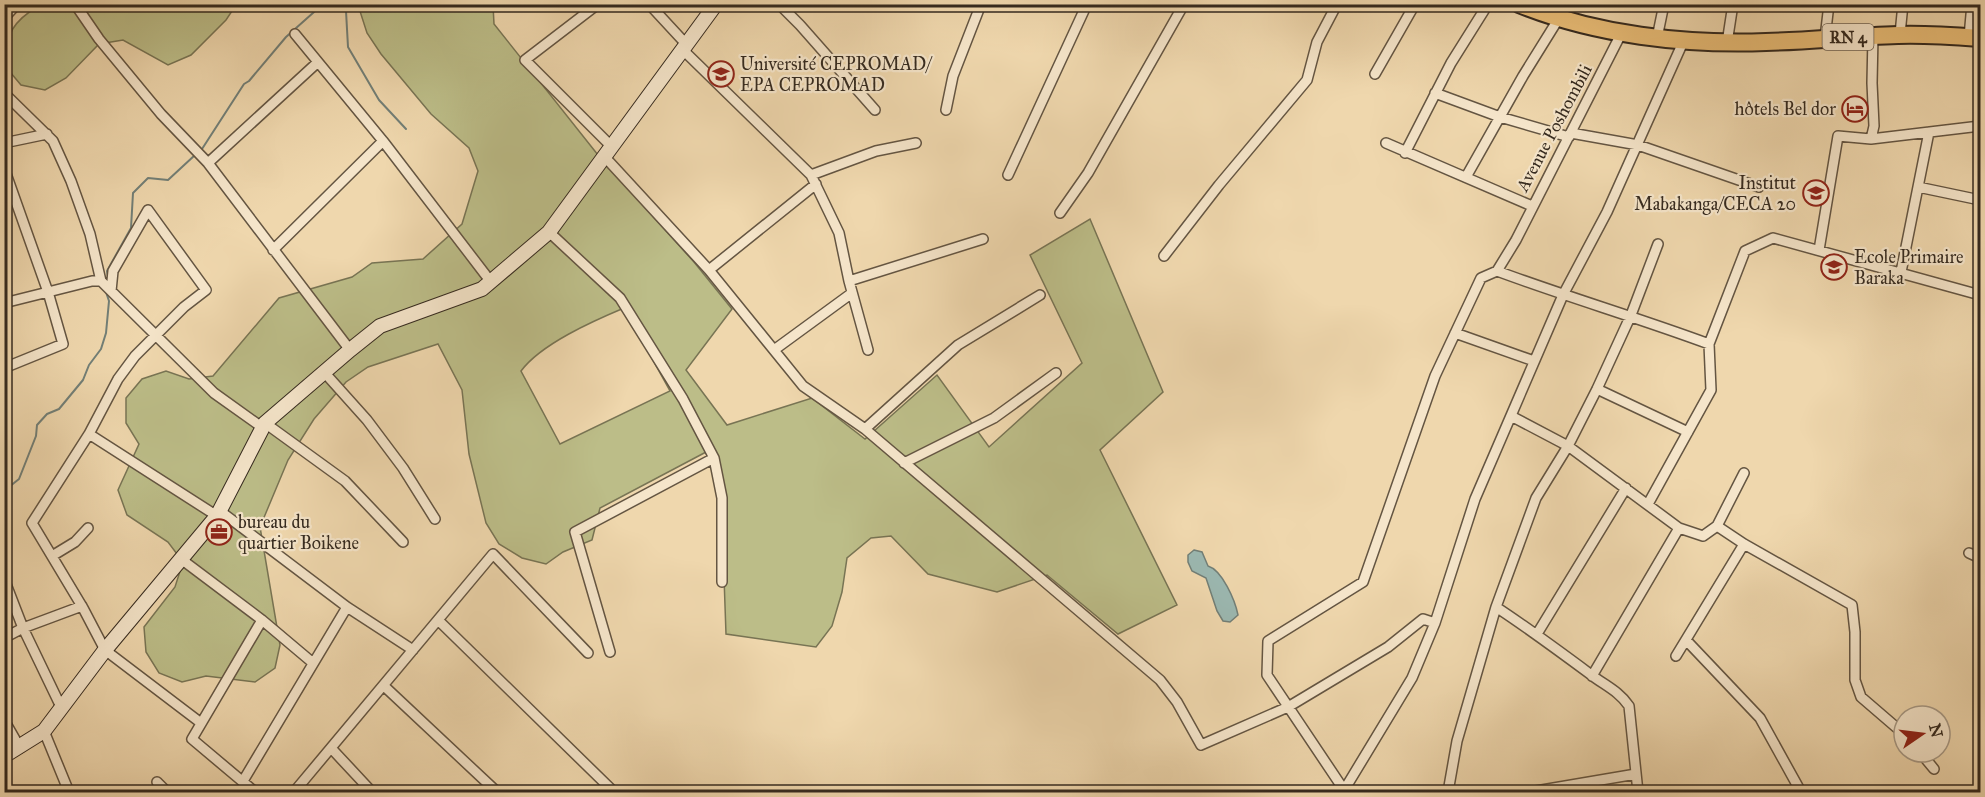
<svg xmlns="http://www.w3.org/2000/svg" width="1985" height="797" font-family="'IM FELL Great Primer',serif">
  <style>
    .green { fill: #bcbd88; stroke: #787454; stroke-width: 1.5; fill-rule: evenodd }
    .water { fill: #9bb8b1; stroke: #727f77; stroke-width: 1.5 }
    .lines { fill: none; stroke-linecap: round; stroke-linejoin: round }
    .stream { stroke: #727f77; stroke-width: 2 }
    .street-casing { stroke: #645542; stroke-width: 12 }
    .secondary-casing { stroke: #352a1f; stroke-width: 16 }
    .highway-casing { stroke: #352a1f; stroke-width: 20 }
    .street { stroke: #f5e5ca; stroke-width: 9 }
    .secondary { stroke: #f5e5ca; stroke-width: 14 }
    .highway { stroke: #e8bc76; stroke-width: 16 }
    .labels { text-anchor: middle; stroke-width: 4.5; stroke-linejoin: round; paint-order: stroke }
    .shield { fill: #f5e5ca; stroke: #6f6252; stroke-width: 1.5 }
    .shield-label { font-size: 16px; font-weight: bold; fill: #352a1f }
    .poi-label { font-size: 18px; fill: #352a1f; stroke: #f5e5ca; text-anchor: start }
    .street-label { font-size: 18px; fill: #352a1f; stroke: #f5e5ca }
  </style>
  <rect width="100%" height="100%" fill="#efd7ad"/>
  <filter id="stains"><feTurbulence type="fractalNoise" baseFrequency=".00333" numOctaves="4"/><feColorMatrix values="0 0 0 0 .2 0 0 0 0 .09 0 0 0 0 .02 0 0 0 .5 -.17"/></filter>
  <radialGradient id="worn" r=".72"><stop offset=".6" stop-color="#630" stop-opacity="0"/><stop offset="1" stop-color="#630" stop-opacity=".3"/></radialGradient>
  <path class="green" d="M40,5h196l-10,15 -35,35 -23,10 -45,-25 -24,4 -33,34 -21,12 -24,-5 -16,-19c0,-32 8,-45 35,-61z
    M358,5h135l1,19 104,131 96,107 38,47 -46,61 41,55 85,-27 53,41 72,-64 52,72 93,-84 -52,-108 60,-36 73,173 -63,58 77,155 -59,29 -71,-59 -50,17 -69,-18 -37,-38 -20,2 -24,20 -5,34 -10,34 -16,21 -90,-13 -2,-57 -6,-77 -10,-49 -108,57 -8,32 -29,12 -17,12 -24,-6 -23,-14 -13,-21 -17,-69 -7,-64 -24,-46 -70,23 -22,15 -32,37 -26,41 -28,67 20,118 -5,23 -20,14 -49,-6 -24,6 -23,-9 -13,-21 -2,-25 31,-40 8,-25 -15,-20 -41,-27 -9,-25 21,-46 -13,-21v-25l16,-19 24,-8 23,8 24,-3 66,-78 73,-21 20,-14 51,-4 39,-35 16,-53 -9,-23 -38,-34 -50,-60 -14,-21zM624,308l46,83 -110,53 -39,-73c20,-27 72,-50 103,-63z"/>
  <path class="water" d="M1194,550l8,2 6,14c14,4 27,34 30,49l-8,7 -7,-1 -6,-10 -11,-33 -14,-7 -4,-9v-7z"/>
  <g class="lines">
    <path class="stream" d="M343,4l3,7 2,36 31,53 27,29
      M202,149l42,-65 5,-3 37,-44 37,-33
      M108,277l-1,-6 24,-43 2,-35 15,-15 20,2 27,-25
      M4,491l15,-12 17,-43 1,-11 10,-11 12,-5 24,-29 6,-15 12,-16 5,-16 3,-32 -3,-9"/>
    <g class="street-casing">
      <path id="street" d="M75,4l24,35 62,75 47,49 142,187
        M598,4l-73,56 86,86
        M649,4l37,40
        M779,4l21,21 75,85
        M4,18l13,-14
        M295,34l88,107 108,141
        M1900,34l3,-30
        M1969,37l3,-33
        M1657,38l7,-34
        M1825,38l4,-34
        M1727,43l6,-39
        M682,49l129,126 28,58 10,48 19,69
        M1375,74l40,-70
        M4,93l49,48 18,40 19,53 11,47
        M1435,93l65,24 69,20
        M946,110l7,-34 28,-72
        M1571,133l67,12 121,42
        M1871,139l3,-13 -2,-43 1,-47
        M4,143l43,-9
        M1386,143l146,63
        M1405,153l46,-90 37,-59
        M604,156l105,114 94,116 62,43 295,251 17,22 24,43 87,-38 100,-60 35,-28 12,4
        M208,163l110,-101
        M4,168l44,124 15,52 -59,24
        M811,175l65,-24 40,-8
        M1008,175l79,-171
        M1466,177l57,-101 36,-58
        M1918,187l62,13
        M1060,213l28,-40 96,-169
        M549,232l71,66 63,101 31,59 8,40v84
        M273,250l110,-109
        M1819,250l19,-114 33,3 109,-13
        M1164,256l55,-71 88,-105 10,-38 20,-38
        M709,270l107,-86
        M1497,271c70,26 142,47 212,73
        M1901,272l28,-140
        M849,281l134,-42
        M111,291l2,-20 35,-61 58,80 -22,17 -49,49 -17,23 -29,55 -57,89 51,85 22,42 96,73
        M4,303l88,-22h9l113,112 49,35
        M1455,333l79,28
        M774,350l78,-57
        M324,372l43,48 36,48 32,51
        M1597,389l91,43
        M1511,416l57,30 111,82 24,8 14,-10 27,18 108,61 3,27v48l6,17 43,37
        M265,423l80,58 58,61
        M865,429l93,-84 82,-50
        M89,434l128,82
        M904,463l90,-45 62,-45
        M1648,504l63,-114 -2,-46 36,-93 28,-13 207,57
        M220,511l127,96 66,43
        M1717,526l27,-53
        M1969,553l11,5
        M52,556l23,-14 13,-14
        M181,559l81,61 51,43
        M4,579l19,49 38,79
        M1496,607c32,21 63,44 94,67 14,11 29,17 39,32l9,86
        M438,620l176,172
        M1537,634l89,-146
        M4,638l19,-10 59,-22
        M1686,640l74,78 41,74
        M610,652l-35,-120 139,-74
        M1676,656l68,-112
        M1592,676l87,-148
        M384,686l113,106
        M4,720l16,28
        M44,731l25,61
        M331,748l41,44
        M1920,752l14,17
        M243,781l104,-174
        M157,782l10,10
        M1344,790l-77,-115 1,-34 95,-59 72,-206 46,-98 16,-7 19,-31 106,-208
        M255,792l-63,-53 70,-119
        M294,792l199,-238 95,99
        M1343,792l69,-114 23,-55 40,-124 88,-204 44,-83 77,-172
        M1448,792l9,-51 39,-134 40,-109 32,-52 29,-57 34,-74 27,-71
        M1530,792l106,-18"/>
    </g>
    <g class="secondary-casing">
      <path id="secondary" d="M4,756l40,-25 61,-81 112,-134 48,-93 85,-73 30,-24 102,-37 67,-57 167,-228"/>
    </g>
    <g class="highway-casing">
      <path id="highway" d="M1519,4c77,31 165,41 247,38 44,-1 88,-6 132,-7 27,-1 55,1 82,3"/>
    </g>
    <use href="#street" class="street"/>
    <use href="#secondary" class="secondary"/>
    <use href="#highway" class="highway"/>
  </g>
  <defs>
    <g id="university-ring" transform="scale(1.35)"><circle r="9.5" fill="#f5e5ca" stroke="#8f2418" stroke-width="1.5"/><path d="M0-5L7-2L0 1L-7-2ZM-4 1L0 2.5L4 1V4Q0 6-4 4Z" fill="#8f2418"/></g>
    <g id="hotel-ring" transform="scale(1.35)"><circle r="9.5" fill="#f5e5ca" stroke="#8f2418" stroke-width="1.5"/><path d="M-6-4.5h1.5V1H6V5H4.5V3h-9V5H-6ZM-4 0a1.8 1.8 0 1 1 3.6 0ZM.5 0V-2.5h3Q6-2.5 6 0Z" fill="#8f2418"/></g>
    <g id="school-ring" transform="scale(1.35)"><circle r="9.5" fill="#f5e5ca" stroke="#8f2418" stroke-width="1.5"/><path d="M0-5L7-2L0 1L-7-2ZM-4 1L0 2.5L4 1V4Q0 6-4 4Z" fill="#8f2418"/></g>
    <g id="office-ring" transform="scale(1.35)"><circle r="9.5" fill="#f5e5ca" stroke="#8f2418" stroke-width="1.5"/><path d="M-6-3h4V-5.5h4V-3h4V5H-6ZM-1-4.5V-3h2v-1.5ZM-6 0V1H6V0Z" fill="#8f2418"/></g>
  </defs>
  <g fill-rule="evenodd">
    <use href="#university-ring" x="721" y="74"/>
    <use href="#hotel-ring" x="1855" y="109"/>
    <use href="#school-ring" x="1816" y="193"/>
    <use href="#school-ring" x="1834" y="267"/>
    <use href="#office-ring" x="219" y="532"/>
  </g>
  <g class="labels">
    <rect class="shield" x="1822.5" y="24" width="51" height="26" rx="4.5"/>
    <g class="shield-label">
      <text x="1848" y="43">RN 4</text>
    </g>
    <g class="poi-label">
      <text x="740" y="70">Université CEPROMAD/<tspan x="740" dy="21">EPA CEPROMAD</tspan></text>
      <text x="1836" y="115" text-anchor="end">hôtels Bel dor</text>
      <text x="1796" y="189" text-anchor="end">Institut<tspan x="1796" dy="21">Mabakanga/CECA 20</tspan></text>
      <text x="1854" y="263">Ecole Primaire<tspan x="1854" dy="21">Baraka</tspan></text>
      <text x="238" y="528">bureau du<tspan x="238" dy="21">quartier Boikene</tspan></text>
    </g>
    <g class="street-label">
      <text transform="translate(1554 128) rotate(-62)" y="6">Avenue Poshombili</text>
    </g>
  </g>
  <rect width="1985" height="797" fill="none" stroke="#efd7ad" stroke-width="24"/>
  <rect x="6" y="6" width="1973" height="785" fill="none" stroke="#352a1f" stroke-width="3"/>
  <rect x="12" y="12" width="1961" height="773" fill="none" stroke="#352a1f" stroke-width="1.5"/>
  <g transform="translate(1922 734) rotate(76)"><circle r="28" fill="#f5e5ca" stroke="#a89a86" stroke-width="1.5"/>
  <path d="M0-4.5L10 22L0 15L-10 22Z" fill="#8f2418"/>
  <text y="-9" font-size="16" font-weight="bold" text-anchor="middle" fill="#352a1f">N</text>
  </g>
  <rect width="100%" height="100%" filter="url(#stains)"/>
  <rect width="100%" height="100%" fill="url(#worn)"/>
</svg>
